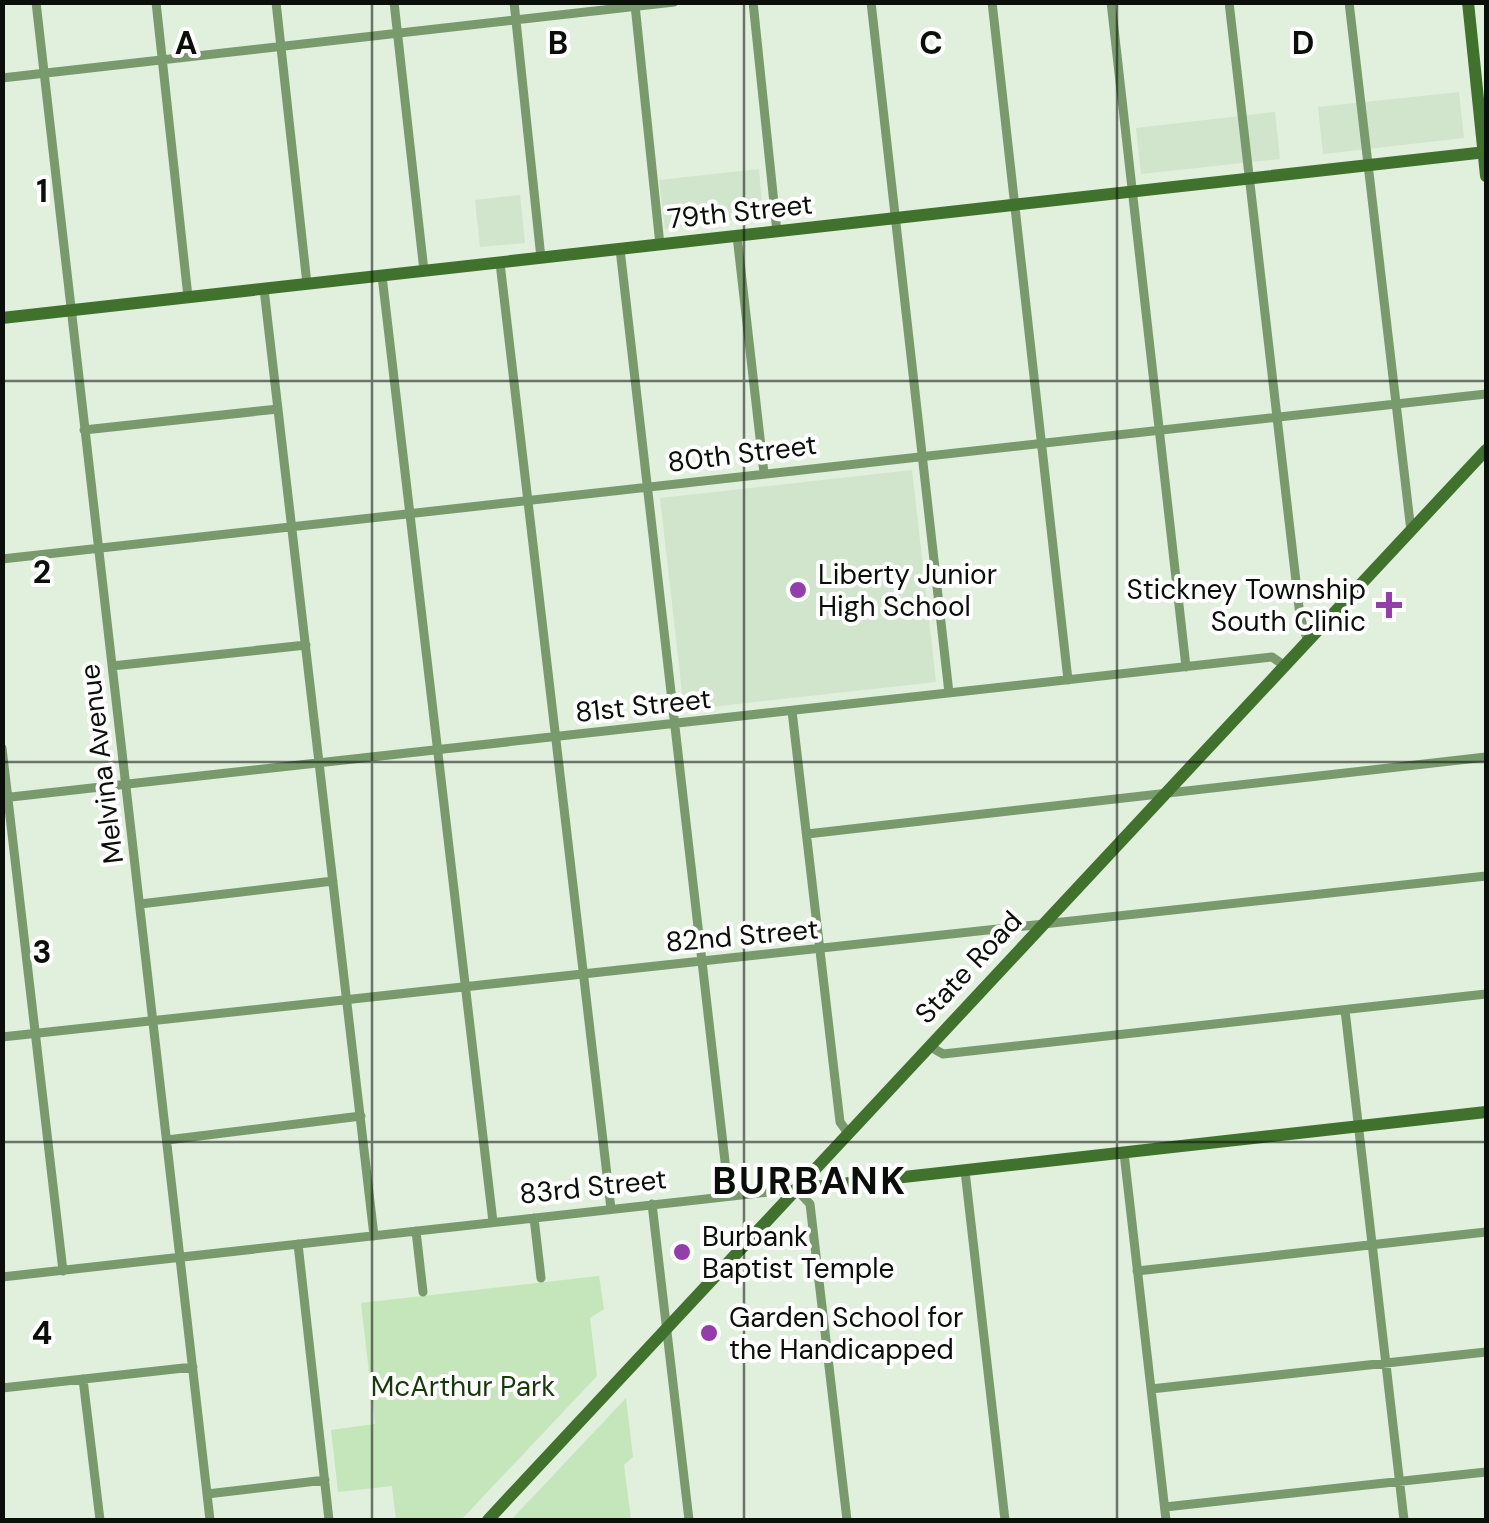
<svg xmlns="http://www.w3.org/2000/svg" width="1489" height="1523" font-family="'DM Sans',sans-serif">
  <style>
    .built { fill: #d1e4cc }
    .green { fill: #c4e6ba }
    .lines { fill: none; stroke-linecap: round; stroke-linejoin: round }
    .street { stroke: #789a6d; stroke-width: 9 }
    .secondary { stroke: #40722e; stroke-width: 12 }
    .grid { fill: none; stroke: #0b0f09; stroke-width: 2.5; stroke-opacity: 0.55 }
    .poi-dot { fill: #943eab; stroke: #fff; stroke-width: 4 }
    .labels { text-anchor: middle; stroke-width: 8; stroke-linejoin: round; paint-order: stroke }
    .street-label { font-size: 28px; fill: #0b0f09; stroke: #fff }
    .poi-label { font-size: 28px; fill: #0b0f09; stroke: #fff; text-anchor: start }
    .park-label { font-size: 28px; fill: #18390b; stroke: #fff }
    .district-label { font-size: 38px; font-weight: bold; letter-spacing: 2.5px; fill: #0b0f09; stroke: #fff }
    .grid-label { font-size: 32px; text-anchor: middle; font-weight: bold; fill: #0b0f09; stroke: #fff; stroke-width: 8; stroke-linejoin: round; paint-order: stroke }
  </style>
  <rect width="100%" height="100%" fill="#e1efdd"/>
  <path class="built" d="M1459,92l5,46 -141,16 -5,-47z
    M1275,112l5,47 -139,15 -5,-46z
    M759,169l4,47 -98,13 -6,-49z
    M520,195l5,48 -45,4 -5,-47z
    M912,470l24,212 -252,28 -24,-212z"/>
  <path class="green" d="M599,1276l5,33 -14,9 7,58 -136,144h-65l-4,-34 -54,6 -7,-62 44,-6 -14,-121z
    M626,1398l7,59 -9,8 7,55h-120z"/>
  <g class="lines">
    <path class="street" d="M36,2l174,1518
      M156,2l32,295
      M276,2l31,282
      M394,2l30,269
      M514,2l27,256
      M753,2l24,230
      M871,2l78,691
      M992,2l76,678
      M1111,2l75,665
      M1229,2l71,614 8,26
      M1349,2l62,529
      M635,5l25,240
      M2,78l672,-76
      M737,236l27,237
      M620,249l109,947
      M500,263l111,946
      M382,276l111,946
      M264,289l110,947
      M84,430l194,-21
      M2,559l1484,-165
      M112,666l194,-21
      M792,711l48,411 8,11
      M2,748l61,523
      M2,798l1270,-141 13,9
      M807,834l679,-77
      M140,904l193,-23
      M1345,1010l59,510
      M2,1037l1484,-161
      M929,1046l14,8 543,-60
      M167,1140l194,-24
      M1124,1153l42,367
      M965,1171l40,349
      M652,1204l37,316
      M534,1218l7,60
      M416,1231l7,61
      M298,1244l31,276
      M1137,1271l349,-39
      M2,1277l794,-88 14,15 37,316
      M83,1379l17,141
      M2,1388l191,-21
      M1151,1389l335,-37
      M207,1494l118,-14
      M1165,1507l321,-35"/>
    <path class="secondary" d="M1468,2l18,174
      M2,318l1484,-166
      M796,1189l690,-77
      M488,1520l998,-1070"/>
  </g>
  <path class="grid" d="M372,2v1518M744,2v1518M1117,2v1518M2,381h1484M2,762h1484M2,1142h1484"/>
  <g class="poi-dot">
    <circle cx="798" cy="590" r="10"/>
    <path d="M1384 590h10v10h10v10h-10v10h-10v-10h-10v-10h10z"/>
    <circle cx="682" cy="1252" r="10"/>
    <circle cx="709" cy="1333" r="10"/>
  </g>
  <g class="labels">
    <g class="street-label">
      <text transform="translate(740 211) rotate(-6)" y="10">79th Street</text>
      <text transform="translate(742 453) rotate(-7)" y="10">80th Street</text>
      <text transform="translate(643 705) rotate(-6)" y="10">81st Street</text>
      <text transform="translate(101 764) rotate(-97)" y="10">Melvina Avenue</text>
      <text transform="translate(742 935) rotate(-5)" y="10">82nd Street</text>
      <text transform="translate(968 967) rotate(-47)" y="10">State Road</text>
      <text transform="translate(593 1186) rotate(-6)" y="10">83rd Street</text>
    </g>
    <g class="poi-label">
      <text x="818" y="584">Liberty Junior<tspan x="818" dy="32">High School</tspan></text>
      <text x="1366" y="599" text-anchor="end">Stickney Township<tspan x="1366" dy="32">South Clinic</tspan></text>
      <text x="702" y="1246">Burbank<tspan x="702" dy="32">Baptist Temple</tspan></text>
      <text x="729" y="1327">Garden School for<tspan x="729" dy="32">the Handicapped</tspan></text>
    </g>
    <g class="park-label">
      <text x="463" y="1396">McArthur Park</text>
    </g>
    <g class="district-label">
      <text x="810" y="1194">BURBANK</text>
    </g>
  </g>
  <g class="grid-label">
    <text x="186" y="54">A</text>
    <text x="558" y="54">B</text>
    <text x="931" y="54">C</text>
    <text x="1303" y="54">D</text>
    <text x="42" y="202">1</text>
    <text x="42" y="583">2</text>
    <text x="42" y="963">3</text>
    <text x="42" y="1344">4</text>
  </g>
  <rect width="1489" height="1523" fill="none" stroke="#0b0f09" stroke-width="10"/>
</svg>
